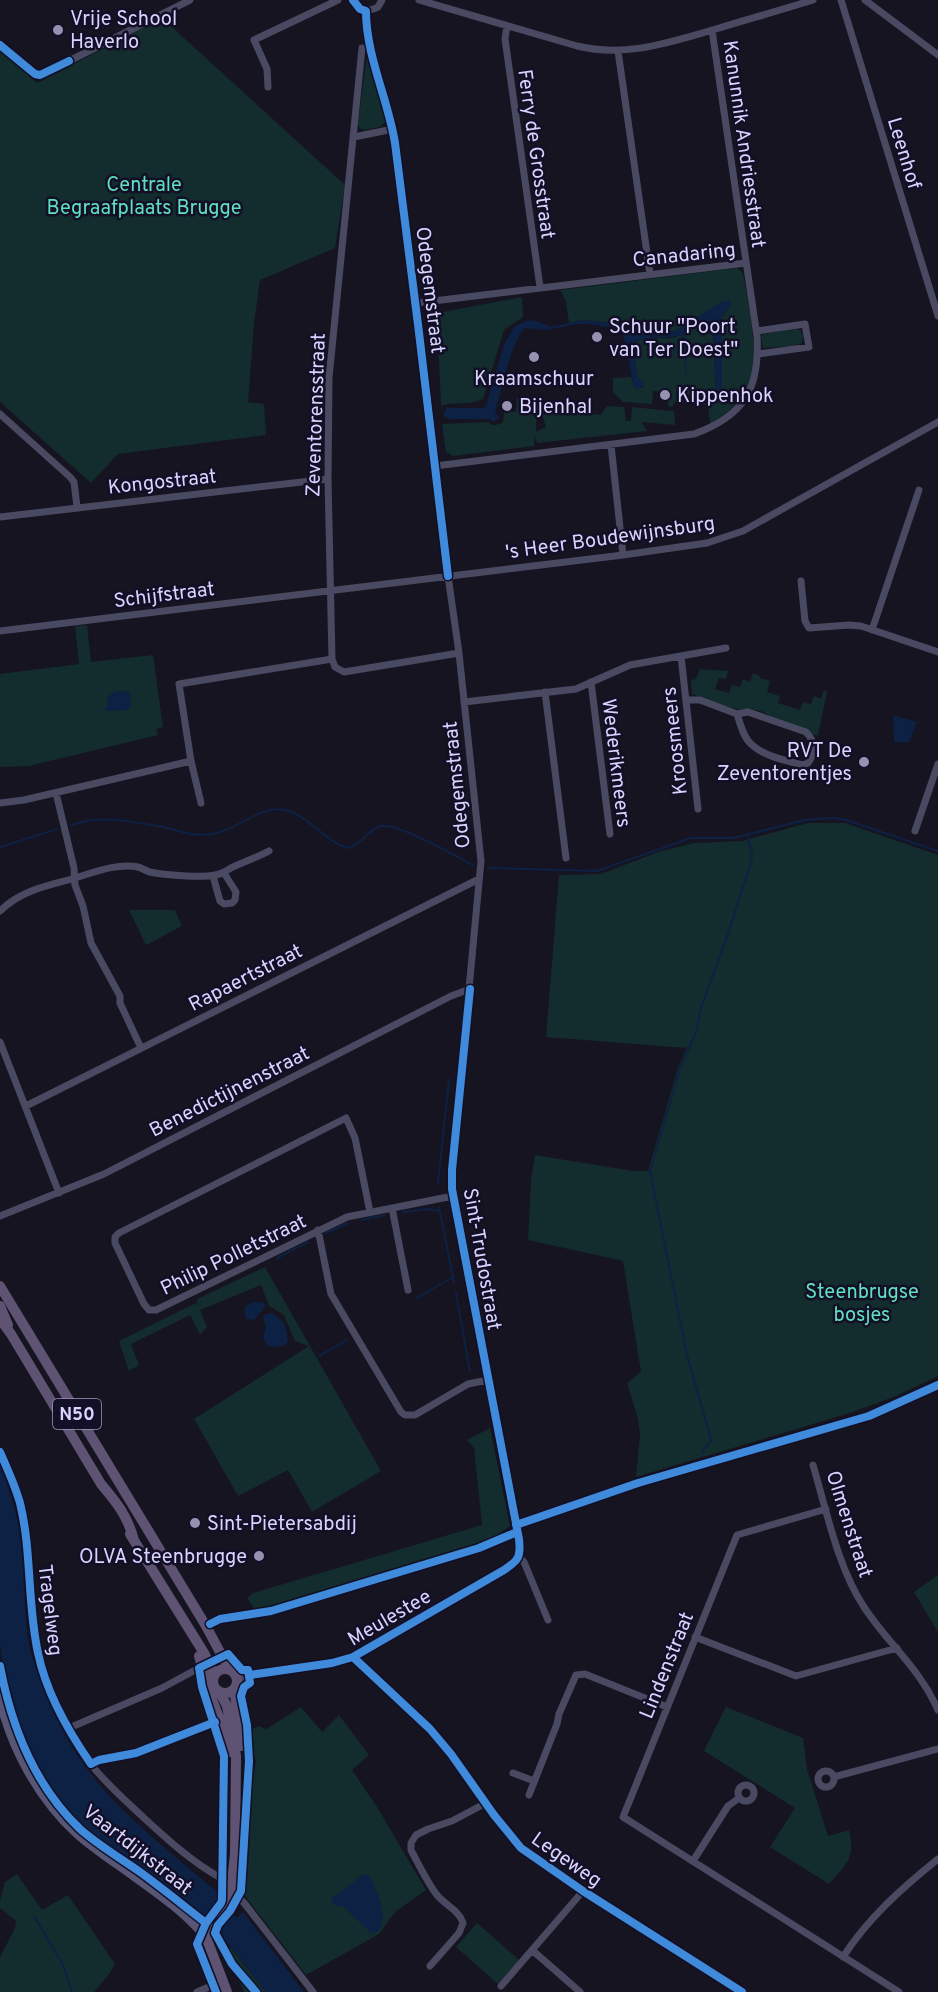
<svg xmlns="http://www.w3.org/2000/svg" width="938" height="1992" font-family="Overpass,sans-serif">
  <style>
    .green { fill: #132c2d }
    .water { fill: #0d2144 }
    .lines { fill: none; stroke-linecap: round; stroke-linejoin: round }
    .stream { stroke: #0d2144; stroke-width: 2 }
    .street { stroke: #4a4962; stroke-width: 7 }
    .secondary { stroke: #575674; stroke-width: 10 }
    .primary { stroke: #5e5373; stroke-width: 10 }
    .cycleway-casing { stroke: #130f26; stroke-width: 11 }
    .cycleway { stroke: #408adc; stroke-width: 8 }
    .poi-dot { fill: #9591b1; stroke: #130f26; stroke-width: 2 }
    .labels { text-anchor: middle; stroke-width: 5; stroke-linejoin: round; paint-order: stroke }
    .shield { fill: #130f26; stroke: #9e99be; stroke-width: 1.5 }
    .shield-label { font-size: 18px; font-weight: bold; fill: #d9d4ff }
    .poi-label { font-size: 20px; fill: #d9d4ff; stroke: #130f26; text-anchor: start }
    .street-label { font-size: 20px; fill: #d9d4ff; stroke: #130f26 }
    .park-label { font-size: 20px; fill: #5fe0c0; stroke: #130f26 }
  </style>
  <rect width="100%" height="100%" fill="#161421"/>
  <path class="green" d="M162,18l183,167 -10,63 -75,32 -6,44 -6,78 16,2 2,31 -148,19 -27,29 -91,-81v-352l37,33z
    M367,54l19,67 -6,6 -16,3 -4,-2 -2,-4z
    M737,268l5,4 2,6c5,33 20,90 -2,119 -8,11 -20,19 -32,27l-2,-19 -33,-3 -3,5 -4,-1 1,-14 -16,-1 -1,13 -29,-2 -10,-10v-14l18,-1 4,12 8,-2v-6l-5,-2c-1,-9 -8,-26 -4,-34 5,-11 27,-6 37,-7 11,-1 20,-10 30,-15 6,-1 11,2 12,8l3,60 6,-3v-72l7,-8 -37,13 -17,10 -41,1 -14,-8 -36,-4 -15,3 -3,-22 -6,-11z
    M522,297l1,20 -19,13 -21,69c-13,7 -29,2 -42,7l-4,-93z
    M796,329l4,1 3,5 -1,8 -11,3 -28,2 -2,-11 2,-3z
    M517,398h20l-1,34 10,-5 -5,-15 1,-6 21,-4 10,9 28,4 6,-9 17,1 2,14h5l1,-14 42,4 1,14 -34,-3 6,9 -110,12 -2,-7 -1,10 -81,10 -7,-4 -4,-28 46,-2c4,5 10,3 15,0l1,-10h12z
    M87,625l4,37 62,-7 10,72 -7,2 2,6 -129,31 -29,1v-93l79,-10 -4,-38z
    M700,669l28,2 -2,8 -7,-1 -4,11 14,4 3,-8 8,2 3,-8 7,3 3,-9 7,3v2l10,3 -3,11 13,4 -2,7 22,7 3,-8 8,2 3,-8 7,3 3,-9 3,2 -9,43h-7l-42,-19c-9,-9 -20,-5 -32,-7 -15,-3 -31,-10 -45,-15l-1,-14 5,-1z
    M808,823h37l93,32v521l-42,20 -43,16 -217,65 4,-43 -2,-15 -11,-36 14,-11 -18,-111 -95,-21 3,-60 4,-25 98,16h15l30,-103 9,-20 -141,-11 13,-162 42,-1 57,-22 36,-9 48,-2z
    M129,910h46l7,16 -36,19z
    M265,1267l116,204 -69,41 -24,-42 -50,26 -44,-77 115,-73 -14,-5 -11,-26 -15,-9 -8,-21 -61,25 7,17 -7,7 -10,-19 -59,29 8,21 -10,6 -10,-30 77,-38 2,3 -1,-7z
    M490,1428l20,98 -19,13 -226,70 -11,-1 -7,-10 6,-5 229,-68 -8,-77 -7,-8z
    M938,1575v57l-24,-40z
    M301,1707l21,25 17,-17 30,40 -17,15 25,37 49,83 -31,22 -16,22 -73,41 -65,-84 7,-90 8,-39 -8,-31 11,-5 6,3 3,-1z
    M726,1707l77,31 4,31 21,67 21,-6c7,28 -3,35 -20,54l-59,-37 25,-39 -91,-57z
    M17,1874l25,36 26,-15 47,69 -5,9 -16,19h-94v-35l15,-29 1,-7 -16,-13v-8l5,-18z
    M477,1923l42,37 -21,24 -42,-37z
    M231,1948l35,44h-22l-12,-28 -8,-13z"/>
  <path class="water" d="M729,300l2,6 -9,10v72l-3,4 -3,-1 -3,-60c-6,-15 -19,-3 -29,3l3,9 -1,37c-3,-15 1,-30 -5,-45 -14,5 -34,-1 -46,8l-2,8 5,27 5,3 1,4 -8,5 -2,-2 -9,-47 -4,-10 -7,-3 -25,-4h-12l-30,6 -23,-2c-14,19 -22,60 -29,84l4,5 -5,5 -4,-3h-40l-6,-3v-4l3,-4h36l3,-2 18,-62 11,-18 11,-5 7,-1 18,7 33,-7 36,4 14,8 41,-1 48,-30z
    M118,691l11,1c2,7 4,13 -1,18l-23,1c5,-12 -1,-16 13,-20z
    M893,715l24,7 -8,20h-15z
    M261,1302l4,2v2l-10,13 -4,1 -5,-2 -2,-8c3,-7 9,-8 17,-8z
    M271,1313c14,8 15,12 17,28l-4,5 -12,1 -5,-2 -4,-8 3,-9 -3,-11 1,-2z
    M0,1464c8,22 15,43 19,66 6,36 4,73 9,109 3,17 9,32 15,48 9,24 21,48 35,69 33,51 94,98 141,137v9l18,16 6,-6 61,80h-38l-47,-60 1,-6 -13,-12 -4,4 -117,-89c-49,-48 -81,-118 -86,-187 0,-20 0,-40 0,-59 0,-40 0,-80 0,-119z
    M363,1875h6c7,18 21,37 9,57l-7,1 -28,-27h-7l-4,-4v-4z"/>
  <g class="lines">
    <path class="stream" d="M72,825c7,-2 15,-5 22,-5 23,-2 47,3 69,7 17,4 31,10 49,7 24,-3 49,-30 73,-24 23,5 39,31 63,38 14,-4 18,-16 30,-21 16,-7 77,29 95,38
      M0,847l57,-18
      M488,868l109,3 94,-33h43l71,-18 28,-2 13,2 92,31
      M438,1183l11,-103
      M439,1207l15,75
      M403,1212l24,-3 12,2
      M362,1220l23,-5
      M326,1233l22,-10
      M277,1258l31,-16
      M456,1293l14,79
      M417,1298l36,-21
      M319,1356l28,-16
      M702,1452l9,-11 -1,-5 -23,-81 -37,-184 30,-103 16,-36 5,-24 27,-74 24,-75v-6l-5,-17
      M34,1916l29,49 9,27"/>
    <path class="street" d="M353,0c5,11 14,13 25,7l4,-7
      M419,0l158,46c49,12 93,-4 139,-17 33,-10 65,-19 97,-29
      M841,0l97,316
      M865,0l73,55
      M507,26l-2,13 35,248
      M618,51l32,223
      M69,61l121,-61
      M268,87l-1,-18 -13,-29 84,-40
      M354,137l39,-8
      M417,303l329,-40
      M757,331l48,-7 4,23 -51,7
      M0,414l70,63 4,5 3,25
      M611,445l12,110
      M435,466l259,-32c50,-18 66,-45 63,-98l-45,-306
      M0,517l328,-38
      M801,581l4,40 4,7 40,-3 12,1 77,26
      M872,630l47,-140
      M0,631l623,-76 84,-12 36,-12 195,-109
      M681,656l17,153
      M332,659l-4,-180 1,-101 33,-330
      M591,682l19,152
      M545,692l21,166
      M686,700h14l37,14c3,9 6,23 14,30 12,12 36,17 52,21l5,-2c8,-11 7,-22 -2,-31l-58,-20 -11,2
      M464,702l112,-13 54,-24 96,-17
      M56,793l18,75 1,17 8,21 8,37 29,53v7l21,45
      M0,803l24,-3 167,-39
      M201,803l-10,-42 -12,-77 153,-25 3,8 9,5 115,-19
      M915,831l23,-67
      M213,876l7,25 4,3 8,-1 3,-3 1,-8 -12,-19
      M0,911c21,-21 48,-25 75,-33 20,-6 42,-15 63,-11 4,1 8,4 12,5 14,3 52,6 65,3 8,-1 13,-6 20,-9 11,-5 23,-9 34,-15
      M0,1042l59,151
      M26,1106l453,-227
      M392,1208l16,82
      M370,1212l-15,-74 -9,-20 -227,115 -4,4v6l29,61 5,6h7l191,-93 106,-21
      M0,1216l104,-42 347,-178 19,-7
      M318,1230l13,64 70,118 4,3h10l53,-31 20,-4
      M0,1452c7,16 15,33 20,51 11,44 8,90 15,136 7,43 29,89 55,124 15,20 36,38 54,55 24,22 47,43 75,59h4
      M813,1465c13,44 25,103 51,142 24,37 55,60 74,103
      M826,1509l-89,26 -114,282 276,175
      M519,1556l5,6 24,58
      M695,1637l101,39 101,-28
      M353,1657l77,72 21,25 43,61 27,33 62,43 159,101
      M237,1678l95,-15 21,-6 151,-87c9,-6 15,-10 16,-21l-68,-360v-19l29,-309 -22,-208 -11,-77 -31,-273 -24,-174 -27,-98v-20
      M69,1728l93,-40 37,-20
      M818 1779a8 8 0 1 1 16 0a8 8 0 1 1-16 0Z
      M513,1773l21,8
      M834,1777l104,-28
      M738 1793a8 8 0 1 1 16 0a8 8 0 1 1-16 0Z
      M529,1795l28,-71 2,-10 17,-39 9,-1 82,33
      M693,1861l35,-55 11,-8
      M231,1889l14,15 68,88
      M532,1950l48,42
      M843,1957c25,-39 59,-69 95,-98
      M430,1966l29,-33 4,-10c-4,-13 -18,-18 -26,-28 -10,-13 -18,-30 -26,-45v-7l5,-8 12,-6 24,-8 34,-18
      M501,1986l82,-95
      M197,1992l26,-11"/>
    <path class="secondary" d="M0,1697c11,50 40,103 78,137 17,15 37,28 55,41 25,18 54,38 73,62"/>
    <path class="primary" d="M0,1286l206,340 23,43
      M0,1306l8,19
      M0,1319l11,15 90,150c16,19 26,31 33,56
      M130,1534l74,119 11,22
      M199,1656l8,30 16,42 7,24
      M213 1681a12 12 0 1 1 24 0a12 12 0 1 1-24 0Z
      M234,1690l6,35 1,21
      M220,1693l7,13 9,50 -1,98 -5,48 -21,25 -3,10 21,55"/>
    <g class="cycleway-casing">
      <path id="cycleway" d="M353,0l7,9 6,2c0,45 22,88 29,132 19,144 36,289 53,433
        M0,45l35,29 5,1 29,-14
        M0,1452c7,16 15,33 20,51 12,49 7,100 18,150 8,39 30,78 53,111l8,-4 37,-7 79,-31
        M516,1525l122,-42 231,-67 69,-31
        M210,1624l10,-5 51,-8 208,-63 38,-16
        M353,1657l77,72 21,25 43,61 27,33 62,43 159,101
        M0,1666c11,59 35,120 80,163 18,16 40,29 60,43 22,16 44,34 66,51
        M250,1675l82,-12 21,-6 151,-87c15,-10 17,-13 15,-31l-67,-350v-19l18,-181
        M216,1992l-19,-48 9,-21 15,-20 1,-3 2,-144 -22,-69 -3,-19 29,-14 14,16h6l2,13 -6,4 -3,9 6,29 2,36 -8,130 -11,20 -12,14 -3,8 17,31 24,28"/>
    </g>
    <use href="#cycleway" class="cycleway"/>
  </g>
  <g class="poi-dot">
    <circle cx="58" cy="30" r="6"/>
    <circle cx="597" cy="337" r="6"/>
    <circle cx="534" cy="357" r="6"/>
    <circle cx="665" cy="395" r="6"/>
    <circle cx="507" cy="406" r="6"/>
    <circle cx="864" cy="762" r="6"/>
    <circle cx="195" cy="1523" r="6"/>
    <circle cx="259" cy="1556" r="6"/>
  </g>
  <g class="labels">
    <rect class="shield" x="53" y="1399" width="48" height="30" rx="4.5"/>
    <g class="shield-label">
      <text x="77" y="1420">N50</text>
    </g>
    <g class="poi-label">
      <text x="70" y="25">Vrije School<tspan x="70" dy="23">Haverlo</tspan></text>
      <text x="609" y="333">Schuur "Poort<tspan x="609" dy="23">van Ter Doest"</tspan></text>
      <text x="534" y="385" text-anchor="middle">Kraamschuur</text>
      <text x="677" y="402">Kippenhok</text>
      <text x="519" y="413">Bijenhal</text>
      <text x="852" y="757" text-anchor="end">RVT De<tspan x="852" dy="23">Zeventorentjes</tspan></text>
      <text x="207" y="1530">Sint-Pietersabdij</text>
      <text x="247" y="1563" text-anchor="end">OLVA Steenbrugge</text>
    </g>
    <g class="street-label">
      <text transform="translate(745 144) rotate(82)" y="7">Kanunnik Andriesstraat</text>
      <text transform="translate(905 153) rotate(73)" y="7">Leenhof</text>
      <text transform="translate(537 154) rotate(82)" y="7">Ferry de Grosstraat</text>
      <text transform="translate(684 254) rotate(-6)" y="7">Canadaring</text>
      <text transform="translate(431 290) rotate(83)" y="7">Odegemstraat</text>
      <text transform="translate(315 415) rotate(-88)" y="7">Zeventorensstraat</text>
      <text transform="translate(162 481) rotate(-6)" y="7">Kongostraat</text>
      <text transform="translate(610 537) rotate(-8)" y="7">'s Heer Boudewijnsburg</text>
      <text transform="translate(164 594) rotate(-7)" y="7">Schijfstraat</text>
      <text transform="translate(674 741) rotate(-96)" y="7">Kroosmeers</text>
      <text transform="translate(617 763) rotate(83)" y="7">Wederikmeers</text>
      <text transform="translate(456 785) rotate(-96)" y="7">Odegemstraat</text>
      <text transform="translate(245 977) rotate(-27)" y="7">Rapaertstraat</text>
      <text transform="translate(229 1091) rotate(-27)" y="7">Benedictijnenstraat</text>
      <text transform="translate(233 1254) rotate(-26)" y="7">Philip Polletstraat</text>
      <text transform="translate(483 1259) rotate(80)" y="7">Sint-Trudostraat</text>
      <text transform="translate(850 1524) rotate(72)" y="7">Olmenstraat</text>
      <text transform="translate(51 1610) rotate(83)" y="7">Tragelweg</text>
      <text transform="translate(389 1617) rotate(-30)" y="7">Meulestee</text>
      <text transform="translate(666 1665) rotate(-68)" y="7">Lindenstraat</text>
      <text transform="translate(138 1849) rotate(38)" y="7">Vaartdijkstraat</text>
      <text transform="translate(567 1859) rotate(35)" y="7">Legeweg</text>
    </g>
    <g class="park-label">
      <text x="144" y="191">Centrale<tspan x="144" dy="23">Begraafplaats Brugge</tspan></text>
      <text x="862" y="1298">Steenbrugse<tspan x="862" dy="23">bosjes</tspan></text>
    </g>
  </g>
</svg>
